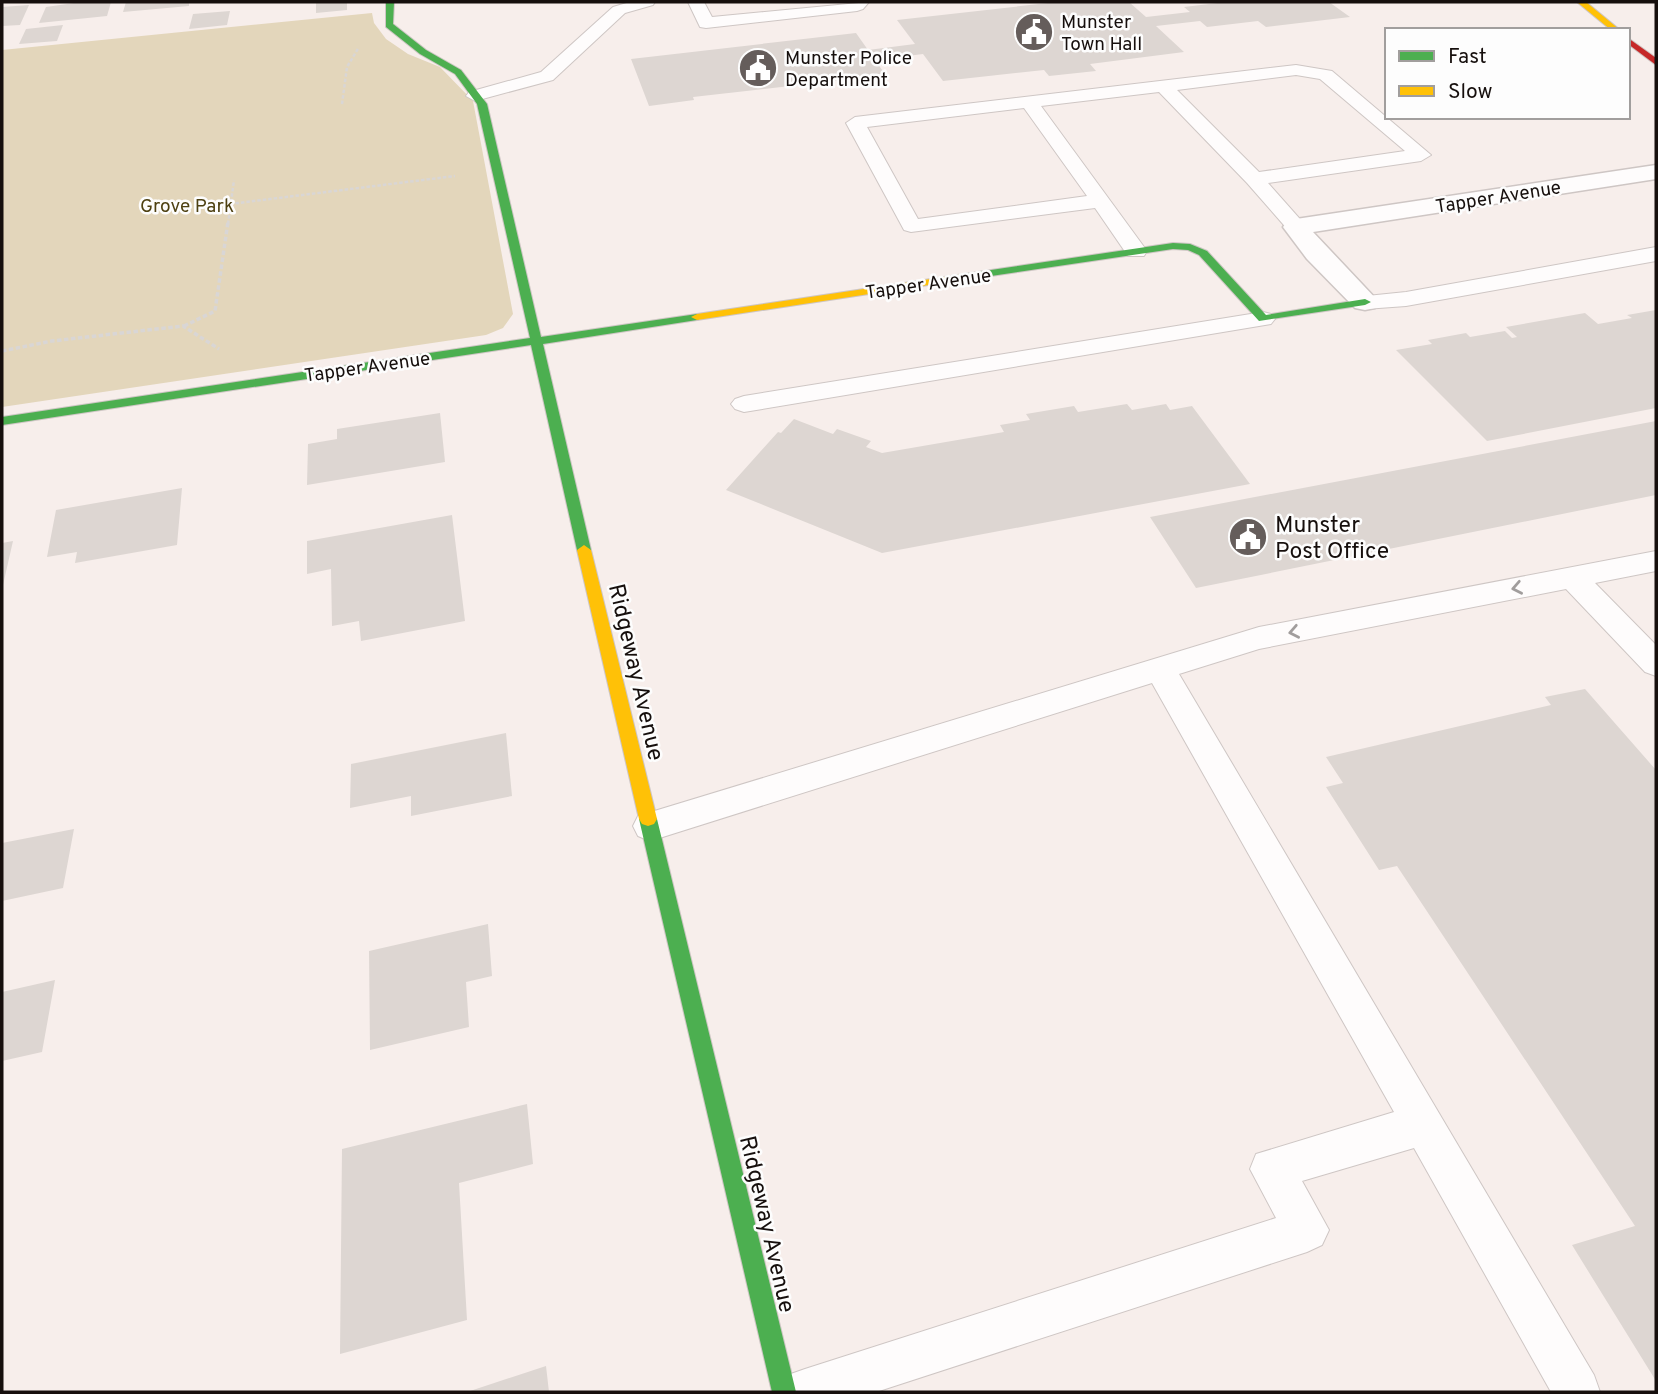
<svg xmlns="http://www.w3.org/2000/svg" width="1658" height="1394" font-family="Overpass,sans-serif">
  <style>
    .green { fill: #e3d6bb }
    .building { fill: #ddd6d2 }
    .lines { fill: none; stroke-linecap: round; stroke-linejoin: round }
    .lane-casing { stroke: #cec6c4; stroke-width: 2 }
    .street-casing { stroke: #cec6c4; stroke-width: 3 }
    .fast-casing { stroke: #cec6c4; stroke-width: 2 }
    .slow-casing { stroke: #cec6c4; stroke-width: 2 }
    .jam-casing { stroke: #cec6c4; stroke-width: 2 }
    .path-far1 { stroke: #d9d6d5; stroke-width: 2.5; stroke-dasharray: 3.5 2; stroke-linecap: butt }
    .path { stroke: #d9d6d5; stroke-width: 3.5; stroke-dasharray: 4.5 2.5; stroke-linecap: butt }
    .lane { fill: #fefcfc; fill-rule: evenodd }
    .street { fill: #fefcfc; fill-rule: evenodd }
    .fast { fill: #4caf50; fill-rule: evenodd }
    .slow { fill: #ffc107; fill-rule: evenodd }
    .jam { fill: #c62828; fill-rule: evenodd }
    .oneway { stroke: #a19d9c }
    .labels { text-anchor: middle; stroke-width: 5; stroke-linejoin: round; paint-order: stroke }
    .far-poi-label { font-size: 19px; fill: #160f0d; stroke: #fdfdfd; text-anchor: start }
    .far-street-label { font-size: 19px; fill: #160f0d; stroke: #fdfdfd }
    .far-park-label { font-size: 19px; fill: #4e4112; stroke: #fdfdfd }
    .poi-label { font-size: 23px; fill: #160f0d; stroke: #fdfdfd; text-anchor: start }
    .street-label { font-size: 23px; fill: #160f0d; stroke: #fdfdfd }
  </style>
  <rect width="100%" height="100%" fill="#f7eeeb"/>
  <path class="green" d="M372,13l2,10 12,16 22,15 32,13 33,34 40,213 -10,14 -17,7 -484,72v-357z"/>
  <path class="building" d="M81,2h30l-4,14 -68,7 7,-16z
    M126,2h63v4l-66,6z
    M316,2h31v8l-31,3z
    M1057,2h72l17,15 44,-5 -6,-5 42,-5h103l21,15 -84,10 -8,-6 -51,6 -7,-6 -44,5 28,26 -94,12 6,7 -47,5 -5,-6 -101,11 -20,-27 -48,6 12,17 -43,5 -2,-2 -149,17 1,3 -45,6 -18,-47 225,-26 12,17 47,-6 -18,-24z
    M29,5l-9,20 -18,1v-19z
    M230,11l-3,14 -38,4 4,-15z
    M63,25l-6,16 -38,3 7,-15z
    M1656,310v98l-169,33 -91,-91 36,-6 -4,-4 38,-7 4,4 35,-6 7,7 5,-1 -11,-10 79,-14 13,11 34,-6 -5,-3z
    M1127,404l5,6 34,-6 4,6 22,-4 58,78 -368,69 -156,-63 52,-58 3,1 13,-14 39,15 4,-5 34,12 -5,6 16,6 122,-21 -4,-7 30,-5 -4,-6 48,-8 4,6z
    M440,413l5,49 -138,23 1,-41 29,-5v-10z
    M1656,421v74l-460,93 -46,-71z
    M182,488l-5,57 -102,18 2,-11 -30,5 9,-47z
    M452,515l13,106 -104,20 -2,-20 -27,5 -1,-57 -24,5v-33z
    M13,541l-10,44 -1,-1v-41z
    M1585,689l71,81v611l-84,-136 63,-19 -238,-360 -18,4 -53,-83 17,-4 -17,-26 225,-52 -6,-8z
    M506,733l6,63 -101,20v-20l-61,12 1,-44z
    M74,829l-11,59 -61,13v-58z
    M488,924l4,52 -26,6 3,45 -99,23 -1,-99z
    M55,980l-13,72 -40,9v-69z
    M527,1104l6,60 -74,19 8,137 -127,34 2,-205z
    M546,1366l3,26h-82z"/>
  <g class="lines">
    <g class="lane-casing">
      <path id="lane" d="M630,2h25l-2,3 -28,8 -72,67 -78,21 -9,-5 3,-4 72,-20 72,-65z
        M688,2h16l8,15 157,-15 -6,7 -6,2 -151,17 -6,-1z
        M1296,65l36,6 99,84 -10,6 -153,22 39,44 -4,4h-14l-42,-48 -88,-91 -118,14 106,145 -3,5h-16l-33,-48 -184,24 -7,-2 -58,-107 9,-6zM1296,75l24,4 85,72 -146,21 -82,-82zM1024,108l63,88 -169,23 -51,-92z
        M1656,247v14l-250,45 -41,3 -8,-2 -3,-5 3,-5 49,-5z
        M1263,312l8,2 4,5 -4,5 -527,88 -9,-3 -4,-5 4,-5 9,-3z
        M1656,551v20l-61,12 61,62v31l-11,-4 -79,-83 -307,60 -80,25 415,701 6,17h-49l-137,-244 -112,33 27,49 -7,15 -15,7 -431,140h-94l6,-17 17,-6 471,-151 -26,-49 6,-15 138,-42 -242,-429 -502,158 -12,-5 -5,-10 5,-10 621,-189z"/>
    </g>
    <g class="street-casing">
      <path id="street" d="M1656,165v14l-343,53 66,70 -4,6 -10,2 -10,-2 -48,-49 -24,-32 4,-5 9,-3z"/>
    </g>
    <g class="fast-casing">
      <path id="fast" d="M386,2h8l-1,22 33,26 35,20 26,34 54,233 156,-23 6,3 -6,3 -154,24 48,206 -2,3h-10l-2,-3 -46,-205 -529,80v-8l528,-79 -53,-234 -22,-30 -35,-20 -34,-27z
        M1173,243l17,1 17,7 59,64 99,-16 6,3 -6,3 -106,16 -60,-66 -11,-5 -15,-1 -209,31 -6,-3 6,-3z
        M648,812l6,2 3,5 139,573h-24l-133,-573 3,-5z"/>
    </g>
    <g class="slow-casing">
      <path id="slow" d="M1577,2h9l34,28h-9z
        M964,274l4,1v4l-271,41 -6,-3 6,-3z
        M584,545l7,5 66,269 -3,5 -6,2 -6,-2 -3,-5 -62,-269z"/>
    </g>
    <g class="jam-casing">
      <path id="jam" d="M1628,38l28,20v7l-28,-21z"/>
    </g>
    <path class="path-far1" d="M342,104l5,-37 12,-20
      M230,204l225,-28
      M228,224l6,-44"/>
    <path class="path" d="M184,326l31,-15 13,-89
      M2,351l50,-10 131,-15 36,23"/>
    <use href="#lane" class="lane"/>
    <use href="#street" class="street"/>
    <use href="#fast" class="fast"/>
    <use href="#slow" class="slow"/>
    <use href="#jam" class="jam"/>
  </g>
  <defs><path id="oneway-chevron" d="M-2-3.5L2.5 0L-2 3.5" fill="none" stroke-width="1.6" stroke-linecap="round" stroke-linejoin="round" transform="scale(1.75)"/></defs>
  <g class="oneway">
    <use href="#oneway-chevron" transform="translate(1517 588) rotate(169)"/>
    <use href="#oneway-chevron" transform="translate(1294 632) rotate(169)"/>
  </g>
  <defs>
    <g id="civic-disc" transform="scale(2.0125)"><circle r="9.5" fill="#655d5b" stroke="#fdfdfd"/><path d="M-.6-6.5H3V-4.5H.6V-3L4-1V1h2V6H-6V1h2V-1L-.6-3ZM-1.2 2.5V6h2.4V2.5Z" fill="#fff"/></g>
  </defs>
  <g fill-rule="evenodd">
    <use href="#civic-disc" x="1034" y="32"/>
    <use href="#civic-disc" x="758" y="68"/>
    <use href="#civic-disc" x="1248" y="537"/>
  </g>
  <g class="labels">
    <g class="far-poi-label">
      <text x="1061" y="28">Munster<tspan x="1061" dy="22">Town Hall</tspan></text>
      <text x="785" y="64">Munster Police<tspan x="785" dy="22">Department</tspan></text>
    </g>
    <g class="far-street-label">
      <text transform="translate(1498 196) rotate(-9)" y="7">Tapper Avenue</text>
      <text transform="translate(928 283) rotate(-8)" y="7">Tapper Avenue</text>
      <text transform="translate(367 366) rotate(-8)" y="7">Tapper Avenue</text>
    </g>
    <g class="far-park-label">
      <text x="187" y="212">Grove Park</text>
    </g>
    <g class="poi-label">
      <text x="1275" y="532">Munster<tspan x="1275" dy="26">Post Office</tspan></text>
    </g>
    <g class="street-label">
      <text transform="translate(637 672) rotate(77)" y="8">Ridgeway Avenue</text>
      <text transform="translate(768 1224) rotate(77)" y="8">Ridgeway Avenue</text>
    </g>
  </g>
  <rect width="1658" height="1394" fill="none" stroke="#160f0d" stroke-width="7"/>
  <rect x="1385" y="28" width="245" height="91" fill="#fdfdfd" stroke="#a19e9d" stroke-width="2"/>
  <rect x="1399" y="51" width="35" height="10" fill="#4caf50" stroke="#a19e9d" stroke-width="2"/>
  <text x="1448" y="63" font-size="21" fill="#160f0d">Fast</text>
  <rect x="1399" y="86" width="35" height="10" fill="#ffc107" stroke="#a19e9d" stroke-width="2"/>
  <text x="1448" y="98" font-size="21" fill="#160f0d">Slow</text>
</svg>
